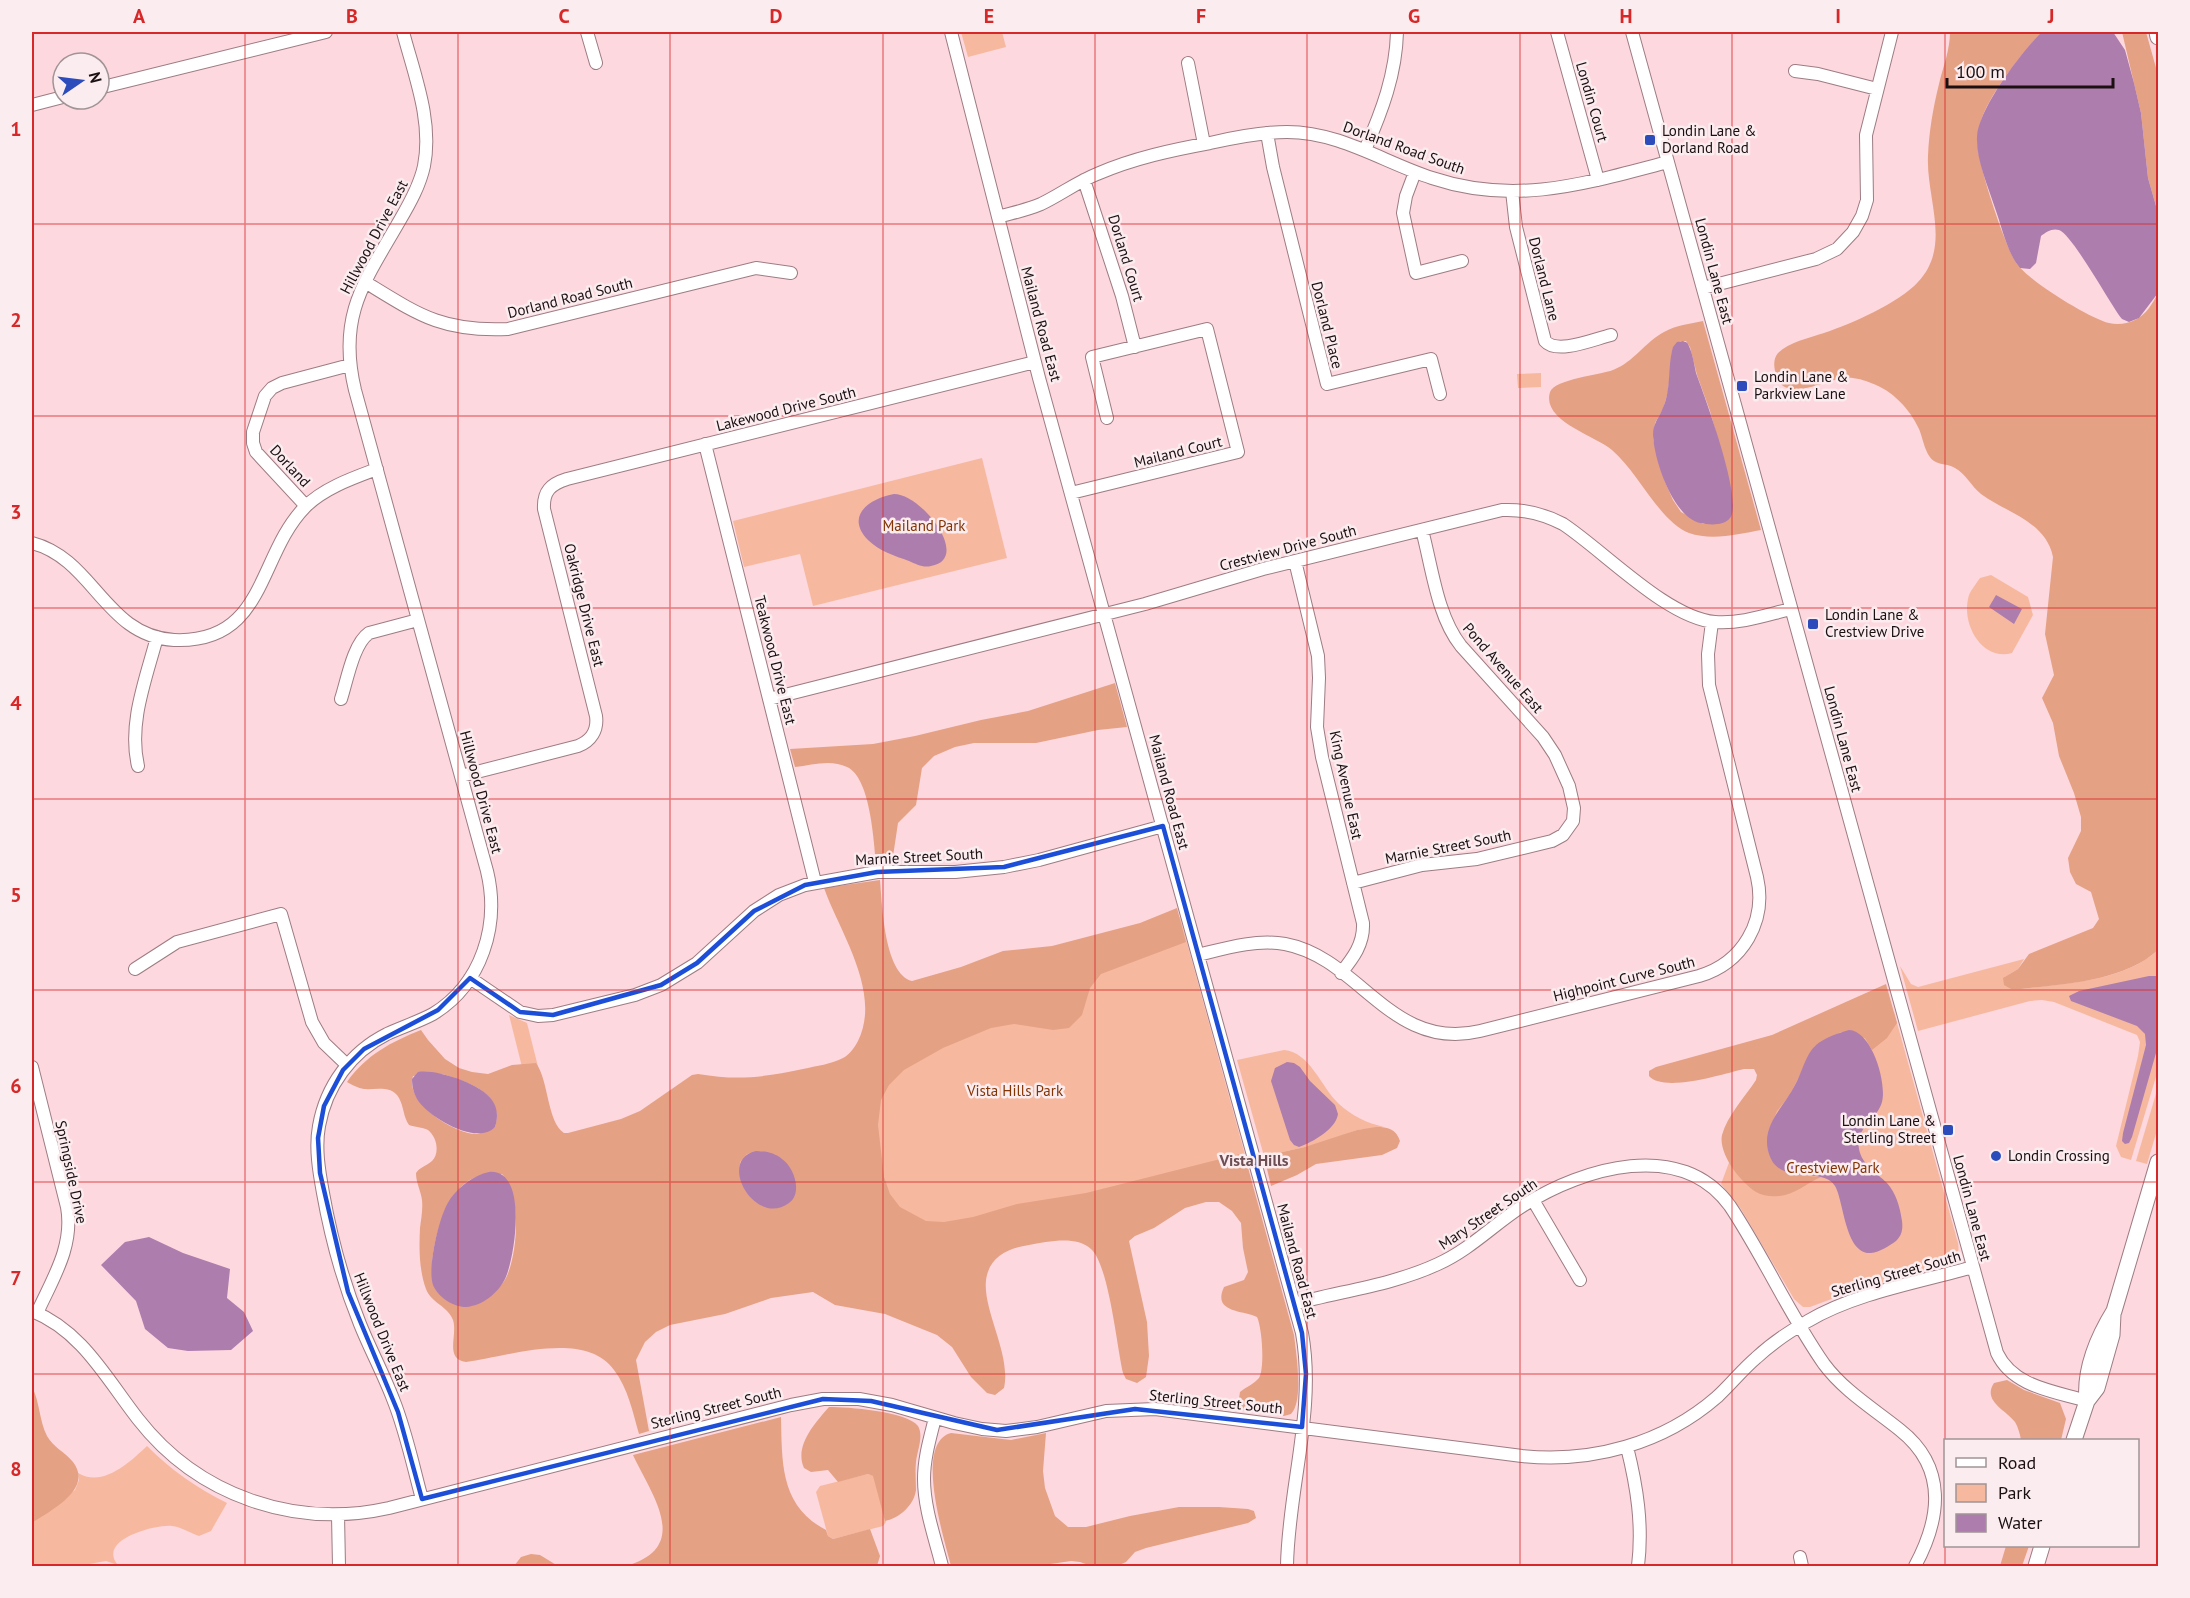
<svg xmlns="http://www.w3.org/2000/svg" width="2190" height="1598" font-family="'PT Sans',sans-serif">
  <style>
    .green { fill: #f6b99f }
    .forest { fill: #e5a184; fill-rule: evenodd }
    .water { fill: #ad7dae }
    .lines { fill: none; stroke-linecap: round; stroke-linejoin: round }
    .minor-casing { stroke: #9d7c83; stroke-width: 14 }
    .major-casing { stroke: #9d7c83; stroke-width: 17 }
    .minor { stroke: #fff; stroke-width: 12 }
    .major { stroke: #fff; stroke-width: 15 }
    .marked { fill: none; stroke: #1d4ed8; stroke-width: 4.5; stroke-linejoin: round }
    .grid { fill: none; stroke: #d62828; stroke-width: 1.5; stroke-opacity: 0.55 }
    .poi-dot { fill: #2d4cbc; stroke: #fbecef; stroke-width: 2 }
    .labels { text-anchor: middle; stroke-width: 5; stroke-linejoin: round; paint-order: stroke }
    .street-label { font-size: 15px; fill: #1a0f11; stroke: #fbecef }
    .poi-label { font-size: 15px; fill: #1a0f11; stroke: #fbecef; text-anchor: start }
    .park-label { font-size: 15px; fill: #833404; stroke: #fbecef }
    .neighbourhood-label { font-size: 16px; font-weight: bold; fill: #6c4e54; stroke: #fbecef }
    .neatline { fill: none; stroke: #d62828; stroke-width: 2 }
    .grid-label { font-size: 20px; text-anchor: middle; font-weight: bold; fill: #d62828 }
  </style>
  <rect width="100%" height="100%" fill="#fdd8df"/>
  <path class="green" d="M961,32h41l4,15 -38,10z
    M1541,373v14l-23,1 -1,-14z
    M982,458l25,100 -194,48 -13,-52 -56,13 -11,-46z
    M1991,575l37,22 5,18 -21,38c-29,8 -50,-27 -44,-54 1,-7 8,-15 12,-21z
    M1180,917l67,245 -634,171 -64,-158 -40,-160 18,8 29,115 332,-85 5,-64z
    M2158,950v120l-27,90 -10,-3 -5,-11 22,-90 2,-14 -3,-7 -83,-33 -12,-2 -12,1 -112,30 -18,-65 11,18 7,3 106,-28 -6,10 -13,8 6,12h10c45,-6 102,-7 137,-39z
    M1894,1012l64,231c2,11 -2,18 -11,22l-94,26 -43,16h-7l-9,-8 -53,-90 -20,-25 53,-142z
    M1284,1050c26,2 37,37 55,54 13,12 28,19 45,23l-27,3 -38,14 -55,12 -27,-96z
    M2158,1087v40l-11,37 -11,-3z
    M147,1446c24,24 50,42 80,57l-16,28 -12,5c-9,-3 -18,-9 -27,-10 -16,-2 -76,14 -54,39l-12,-4 -28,5h-46v-43l43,-33 4,-10 -1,-7c25,15 52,-11 69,-27z
    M868,1474l6,2 12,46 -3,4 -50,13 -5,-3 -12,-44 4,-6z"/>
  <path class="forest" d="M1950,32h93c-18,16 -59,69 -63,93 -2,7 -3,16 -2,23 2,22 27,99 39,116 12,17 72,54 92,59 8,2 18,1 26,-3 11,-5 18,-17 23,-27v657c-34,31 -92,34 -137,39h-10l-7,-4 -1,-7 15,-9 11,-15 64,-26 6,-9 -8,-27 -15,-8 -6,-12 -2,-14 13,-27v-14l-7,-24 -15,-37 -6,-33 -11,-25 12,-23 -9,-41 8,-77c-7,-36 -48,-45 -72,-63 -10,-8 -15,-20 -26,-26 -6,-4 -15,-3 -21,-7 -9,-6 -11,-23 -15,-32 -9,-20 -27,-39 -48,-46 -7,-3 -18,-6 -26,-5 -16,1 -52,21 -65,5 -5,-8 -9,-22 -2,-30 11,-11 31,-15 46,-20 27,-9 75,-30 94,-51 34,-36 8,-83 10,-126 1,-24 5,-48 11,-72 4,-17 11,-34 11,-52z
    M2122,32h24l12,43v138l-10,-35 -7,-65z
    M1703,321l58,209c-22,4 -49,11 -72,3 -29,-11 -51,-61 -77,-83 -16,-14 -71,-29 -62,-58 5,-13 50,-17 63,-22 21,-8 32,-28 51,-38 12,-7 26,-8 39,-11zM1680,341h6l4,6 7,28 13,36 17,61 -7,51 -17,1 -22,-12 -8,-12 -8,-18 -12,-43 2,-16 8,-14 5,-17 4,-39z
    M1115,683l12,44 -29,3 -62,13h-62l-19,4 -21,9 -12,12 -6,37 -18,18 -6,40 -16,1c-2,-24 -6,-87 -29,-97 -16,-8 -35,-2 -52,0l-5,-18 83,-5 42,-8 66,-16 47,-9z
    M880,880c2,23 4,94 32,101l49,-14 42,-16 49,-5 88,-23 37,-15 9,34 -85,32 -11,14 -8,27 -13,13 -16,2 -39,-6 -23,4 -48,20 -39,22 -15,15 -8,15 -3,25 6,52 6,17 10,13 26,14 18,1 29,-5 44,-13 69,-11 158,-40 50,182c2,17 10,66 -3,79l-7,2 -47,-6 3,-18c6,-5 14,-8 19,-14 6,-10 3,-51 -2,-61 -14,-7 -45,-4 -33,-30l20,-7 4,-8 -5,-24 -2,-25 -9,-12 -13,-9h-13l-21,6 -31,20 -19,8 -6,5 18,81 2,34 -3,21 -9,6 -11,-4 -3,-6c-6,-25 -14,-108 -32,-124 -15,-14 -44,-7 -62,-4 -19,3 -37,10 -42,30 -8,30 25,78 17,113l-9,7 -8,-2 -16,-16 -19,-30 -15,-12 -52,-21 -50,-9 -22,-13 -42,6 -46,16 -55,11 -14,7 -11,10 -9,18 13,71 -10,3c-6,-21 -11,-46 -25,-64 -29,-41 -108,-13 -148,-8 -22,-3 -8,-27 -13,-42 -5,-14 -22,-17 -27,-31 -7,-19 -7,-41 -6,-61 1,-9 3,-18 2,-28 -1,-9 -6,-17 -6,-27 4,-6 10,-7 16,-12 8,-8 5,-24 -4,-31 -6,-3 -13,-3 -19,-5 -6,-9 -5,-18 -10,-27 -7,-13 -24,-8 -35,-9 -6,-1 -12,-4 -17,-7 19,-27 44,-40 74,-52l7,10 17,19 14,9 13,4 16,2 24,-9 24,-2c13,18 11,59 28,70h4l53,-14 19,-8 52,-36 6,-1c41,7 66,3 105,-5 13,-3 29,-5 40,-11 6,-3 12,-11 15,-17 24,-49 -18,-108 -34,-153zM442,1074c26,8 63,19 53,53 -6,2 -12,6 -18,7 -22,1 -73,-32 -64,-58zM760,1151c15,3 27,8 32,23 18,48 -57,45 -52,-12l7,-8zM502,1174c20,20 16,79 4,104 -6,11 -23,25 -36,28l-34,-16c-13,-26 8,-101 38,-112 9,-3 20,-3 28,-4z
    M1886,984l11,39 -10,15 -15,12 -7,-12 -24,-6 -26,14 -26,50 -12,15 -8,19 2,29c9,15 34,17 50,18 -14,6 -27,18 -42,19 -8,1 -16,0 -23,-4 -15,-9 -38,-38 -34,-57 5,-19 23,-38 34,-55l1,-5 -3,-6h-10c-21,5 -80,24 -95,7v-5l7,-4 116,-32z
    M1376,1127c12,0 20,2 24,14l-3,7 -15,7 -66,9 -19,11 -26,11 -7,-30 41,-9 52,-17z
    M2007,1380l17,10 36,13 6,16 -5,21h-40c-1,-6 -3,-13 -6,-18 -9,-12 -33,-21 -21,-39z
    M32,1387c8,15 7,33 15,49 6,11 18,16 26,26 21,27 -23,49 -41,61z
    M829,1407c18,0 78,4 89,19 6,10 -1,25 -2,36 -1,10 0,19 0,28 -2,15 -16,28 -31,31l-12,-45 -5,-2 -30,8 -10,-12 -17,2 -7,-4c-10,-22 11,-45 25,-61z
    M781,1417c1,46 -1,89 45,113l2,6 5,3 37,-10 10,27 -3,10h-251c67,-19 25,-72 7,-111z
    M951,1433l60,7 35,-7 -3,38 2,17 10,28 13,11h18l44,-11 49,-9h40l29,2 6,2 2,7 -8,5 -102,25 -11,4 -9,10 -9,4h-26l-11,-4 -9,-1 -34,5h-86c-6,-25 -38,-123 0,-133z
    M2006,1546h23l-7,20h-22z
    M531,1554l9,1 18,11h-44l7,-9z"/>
  <path class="water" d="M2042,32h71l12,18 9,33 7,30 7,65 10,35v80l-19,25 -10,4 -7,-3c-12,-15 -50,-85 -63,-89 -7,-2 -13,2 -18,6l-5,27 -6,6 -10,-1c-13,-15 -18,-41 -25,-60 -7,-22 -19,-48 -18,-71 1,-28 45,-86 65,-105z
    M1683,341c5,2 4,1 6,5 4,9 5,18 7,27 8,22 48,128 34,145 -6,8 -21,7 -30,5 -27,-6 -46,-63 -47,-88 0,-11 5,-16 9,-25 10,-20 5,-42 11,-63l4,-5z
    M894,494c28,0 78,65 37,72 -8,2 -15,-2 -22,-5 -14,-5 -30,-10 -41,-21 -24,-25 3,-42 26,-46z
    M1996,595l26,14 -8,15 -25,-17z
    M2149,976h9v70l-26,91 -3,6 -4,1 -3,-3 1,-8 23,-88 -1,-11 -8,-8 -66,-25 -2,-5 10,-5z
    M1849,1030c23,1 38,53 33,72 -5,18 -27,25 -23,47 3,16 17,23 28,34 9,10 13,24 15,38 1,8 0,14 -6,20 -7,5 -16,11 -25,12 -26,2 -27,-52 -36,-67 -11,-19 -52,-2 -64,-27 -14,-31 12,-50 24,-74 7,-12 10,-30 21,-40 8,-7 22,-12 33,-15z
    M1287,1062l7,1 6,4 10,14 25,24 3,9c-2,15 -25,28 -39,33l-5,-2 -4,-5 -19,-59 4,-13z
    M418,1072c19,-3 63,12 74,28 6,8 6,18 3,27 -18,19 -64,-9 -76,-25 -5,-7 -7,-15 -7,-23z
    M756,1151c9,0 19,2 26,8 12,8 21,34 7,44 -34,25 -73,-43 -33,-52z
    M489,1172c40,-4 26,86 16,107 -7,14 -23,27 -39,28 -13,0 -28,-10 -33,-22 -6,-17 6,-69 16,-84 8,-13 25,-26 40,-29z
    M149,1237l34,16 47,16 -3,29 17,14 9,19 -22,19 -43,1 -20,-3 -23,-19 -9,-28 -35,-36 24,-23z"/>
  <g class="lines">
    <g class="minor-casing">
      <path id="minor" d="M403,32c11,42 30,89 21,134 -4,19 -14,37 -24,54 -35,61 -63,95 -45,170l132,481c13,54 -5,113 -54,143 -15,8 -31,13 -46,20 -36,18 -61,52 -68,92 -4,22 0,45 4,67 8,45 20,89 37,131 10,25 23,49 33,75 13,32 20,67 29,100
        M587,32l9,31
        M951,32l88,346 263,955c14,77 -14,156 -15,233
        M1557,32l41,148
        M1632,32l365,1321c16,34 57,38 90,48
        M1188,63l16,81
        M1795,71l23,3 59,15
        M99,88l227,-56
        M32,105l31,-8
        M1267,133l6,34 54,217 104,-25 9,35
        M1365,150c17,-39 31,-76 32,-118
        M1415,172l-9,24 -3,17 13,60 46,-12
        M1084,180l38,116 13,51
        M1512,191l4,36 29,114c12,14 49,-2 66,-6
        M998,217c14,-4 29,-7 43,-13 19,-9 36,-22 56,-30 37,-16 75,-24 113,-31 26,-6 51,-11 77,-11 53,0 96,30 145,46 84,28 155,5 236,-16
        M365,282c54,33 77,50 143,47l248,-61 35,5
        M1703,288l113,-29 21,-10 16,-17 9,-16 5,-16 -1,-65 26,-103
        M705,444l110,438
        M1071,493l167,-41 -31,-123 -115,28 15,61
        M306,506l-50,-54 -3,-9v-11l12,-36 7,-8 10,-5 68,-18
        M32,543c62,16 73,93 142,97 92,4 83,-84 131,-133 19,-19 48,-29 72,-38
        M1295,561l23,95 1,22 -2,49 5,30 41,166c1,21 -10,35 -22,50
        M341,699c6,-18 12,-55 28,-66l49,-13
        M769,699l376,-95 118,-35 239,-59c22,-1 42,4 61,14 41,27 104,94 152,98 26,2 51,-7 76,-13
        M138,766c-10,-43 8,-87 19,-129
        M461,776l117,-30c13,-5 20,-16 18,-30l-52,-207c-1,-18 7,-25 23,-30l468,-117
        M1353,883l69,-18 55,-6 75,-18 11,-6 10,-14 1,-13 -5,-22 -14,-31 -12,-18 -82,-91c-24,-30 -29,-79 -39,-116
        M1198,955c28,-7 58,-16 87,-11 75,14 106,108 195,87l219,-55c44,-13 68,-55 58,-99l-48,-192 -1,-31 4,-32
        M135,969l42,-27 104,-28 31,108 12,21 23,22
        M470,978l50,34 18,4 15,-1 82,-20 26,-10 36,-22 57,-52 25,-16 26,-10 72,-13h78l49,-5 35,-7 124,-34
        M32,1067l35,140c7,39 -14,71 -30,106
        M1533,1200l47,80
        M1294,1304c47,-13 99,-19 144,-40 33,-15 56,-40 86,-59 59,-37 157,-67 206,1 34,51 59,108 94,158 20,27 50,45 76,66 47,37 41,88 15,136
        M32,1311c50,20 74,67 106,108 60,77 157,110 251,89l402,-103 32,-6h36l33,6 62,18 28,6 24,2 31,-4 69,-16 49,-2 367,47c70,7 141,-12 195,-59 14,-13 25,-27 39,-39 16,-15 34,-27 52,-37 47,-28 112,-39 165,-54
        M935,1418c-5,20 -11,40 -11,61 0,29 11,59 18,87
        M1627,1447c10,40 16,78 11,119
        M338,1515l1,51
        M1800,1557l2,9"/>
    </g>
    <g class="major-casing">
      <path id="major" d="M2157,32l1,5
        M2087,1401c-3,-31 11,-64 27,-90l44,-149
        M2074,1440l13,-39 10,-13 15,-53 1,-21
        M2036,1566l6,-20"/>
    </g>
    <use href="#minor" class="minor"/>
    <use href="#major" class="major"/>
  </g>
  <path class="marked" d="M1163,826l139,507 4,41 -4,53 -167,-18 -138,21 -126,-29 -48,-2 -401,100 -24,-87 -50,-120 -28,-119 -2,-35 6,-32 19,-36 21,-21 74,-39 32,-32 50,34 33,3 108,-30 36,-22 57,-52 51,-26 72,-13 127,-5z"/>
  <path class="grid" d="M245,32v1534M458,32v1534M670,32v1534M883,32v1534M1095,32v1534M1307,32v1534M1520,32v1534M1732,32v1534M1945,32v1534M32,224h2126M32,416h2126M32,608h2126M32,799h2126M32,990h2126M32,1182h2126M32,1374h2126"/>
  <g class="poi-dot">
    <rect x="1644" y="134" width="12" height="12" rx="3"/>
    <rect x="1736" y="380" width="12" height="12" rx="3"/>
    <rect x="1807" y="618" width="12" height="12" rx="3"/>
    <rect x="1942" y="1124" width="12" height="12" rx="3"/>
    <circle cx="1996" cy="1156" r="6"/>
  </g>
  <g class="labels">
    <g class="street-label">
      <text transform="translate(1592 102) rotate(74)" y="5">Londin Court</text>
      <text transform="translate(1404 148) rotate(20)" y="5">Dorland Road South</text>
      <text transform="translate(374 237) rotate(-62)" y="5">Hillwood Drive East</text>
      <text transform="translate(1126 258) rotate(73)" y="5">Dorland Court</text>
      <text transform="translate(1714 271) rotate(75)" y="5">Londin Lane East</text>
      <text transform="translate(1544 279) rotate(76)" y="5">Dorland Lane</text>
      <text transform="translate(570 298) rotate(-14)" y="5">Dorland Road South</text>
      <text transform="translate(1041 324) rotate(75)" y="5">Mailand Road East</text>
      <text transform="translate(1327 325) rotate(76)" y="5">Dorland Place</text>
      <text transform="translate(786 409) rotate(-14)" y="5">Lakewood Drive South</text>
      <text transform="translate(1178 452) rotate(-14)" y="5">Mailand Court</text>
      <text transform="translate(290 466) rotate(47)" y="5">Dorland</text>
      <text transform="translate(1288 548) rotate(-15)" y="5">Crestview Drive South</text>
      <text transform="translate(584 605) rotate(76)" y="5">Oakridge Drive East</text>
      <text transform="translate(775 660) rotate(76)" y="5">Teakwood Drive East</text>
      <text transform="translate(1503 668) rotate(49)" y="5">Pond Avenue East</text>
      <text transform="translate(1843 739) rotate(75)" y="5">Londin Lane East</text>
      <text transform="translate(1346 785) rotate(78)" y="5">King Avenue East</text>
      <text transform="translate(481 792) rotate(75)" y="5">Hillwood Drive East</text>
      <text transform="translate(1169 792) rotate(75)" y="5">Mailand Road East</text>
      <text transform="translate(1448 847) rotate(-11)" y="5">Marnie Street South</text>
      <text transform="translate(919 857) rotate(-3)" y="5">Marnie Street South</text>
      <text transform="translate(1624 979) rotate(-14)" y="5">Highpoint Curve South</text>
      <text transform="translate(71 1172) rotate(78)" y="5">Springside Drive</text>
      <text transform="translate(1972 1208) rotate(75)" y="5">Londin Lane East</text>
      <text transform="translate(1488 1214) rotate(-34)" y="5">Mary Street South</text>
      <text transform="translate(1297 1261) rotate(75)" y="5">Mailand Road East</text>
      <text transform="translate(1896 1274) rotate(-16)" y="5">Sterling Street South</text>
      <text transform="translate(382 1332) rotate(68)" y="5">Hillwood Drive East</text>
      <text transform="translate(1216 1402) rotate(6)" y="5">Sterling Street South</text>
      <text transform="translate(716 1408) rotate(-14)" y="5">Sterling Street South</text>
    </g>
    <g class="poi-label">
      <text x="1662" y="136">Londin Lane &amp;<tspan x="1662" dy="17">Dorland Road</tspan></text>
      <text x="1754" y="382">Londin Lane &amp;<tspan x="1754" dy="17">Parkview Lane</tspan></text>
      <text x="1825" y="620">Londin Lane &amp;<tspan x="1825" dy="17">Crestview Drive</tspan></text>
      <text x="1936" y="1126" text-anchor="end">Londin Lane &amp;<tspan x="1936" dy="17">Sterling Street</tspan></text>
      <text x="2008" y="1161">Londin Crossing</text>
    </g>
    <g class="park-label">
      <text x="924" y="531">Mailand Park</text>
      <text x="1015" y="1096">Vista Hills Park</text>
      <text x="1833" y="1173">Crestview Park</text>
    </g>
    <g class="neighbourhood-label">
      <text x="1254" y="1166">Vista Hills</text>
    </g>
  </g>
  <rect width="2190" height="1598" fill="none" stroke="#fbecef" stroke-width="66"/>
  <rect x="1944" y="1439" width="195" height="108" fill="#fbecef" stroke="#a19496" stroke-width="1.5"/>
  <rect x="1956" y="1458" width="30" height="9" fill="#ffffff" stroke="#a19496" stroke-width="1.5"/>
  <text x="1998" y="1469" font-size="18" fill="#1a0f11">Road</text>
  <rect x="1956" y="1484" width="30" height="18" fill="#f6b99f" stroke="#a19496" stroke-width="1.5"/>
  <text x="1998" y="1499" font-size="18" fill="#1a0f11">Park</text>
  <rect x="1956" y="1514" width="30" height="18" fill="#ad7dae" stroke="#a19496" stroke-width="1.5"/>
  <text x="1998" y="1529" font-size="18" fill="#1a0f11">Water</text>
  <g transform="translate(81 81) rotate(76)"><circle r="28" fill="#fbecef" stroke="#a19496" stroke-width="1.5"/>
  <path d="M0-4.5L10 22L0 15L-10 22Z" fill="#2d4cbc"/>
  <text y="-9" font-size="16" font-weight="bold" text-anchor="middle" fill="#1a0f11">N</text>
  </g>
  <path d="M1947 78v9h166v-9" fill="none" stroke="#1a0f11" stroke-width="3"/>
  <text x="1956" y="78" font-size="18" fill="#1a0f11" stroke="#fbecef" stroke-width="4.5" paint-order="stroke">100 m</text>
  <rect x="33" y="33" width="2124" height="1532" class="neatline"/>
  <g class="grid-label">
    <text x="139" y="23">A</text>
    <text x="352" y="23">B</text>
    <text x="564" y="23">C</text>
    <text x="776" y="23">D</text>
    <text x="989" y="23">E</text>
    <text x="1201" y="23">F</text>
    <text x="1414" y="23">G</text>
    <text x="1626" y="23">H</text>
    <text x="1838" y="23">I</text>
    <text x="2051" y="23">J</text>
    <text x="16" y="136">1</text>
    <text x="16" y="327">2</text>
    <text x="16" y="519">3</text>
    <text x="16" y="710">4</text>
    <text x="16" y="902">5</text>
    <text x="16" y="1093">6</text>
    <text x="16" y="1285">7</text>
    <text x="16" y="1476">8</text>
  </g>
</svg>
